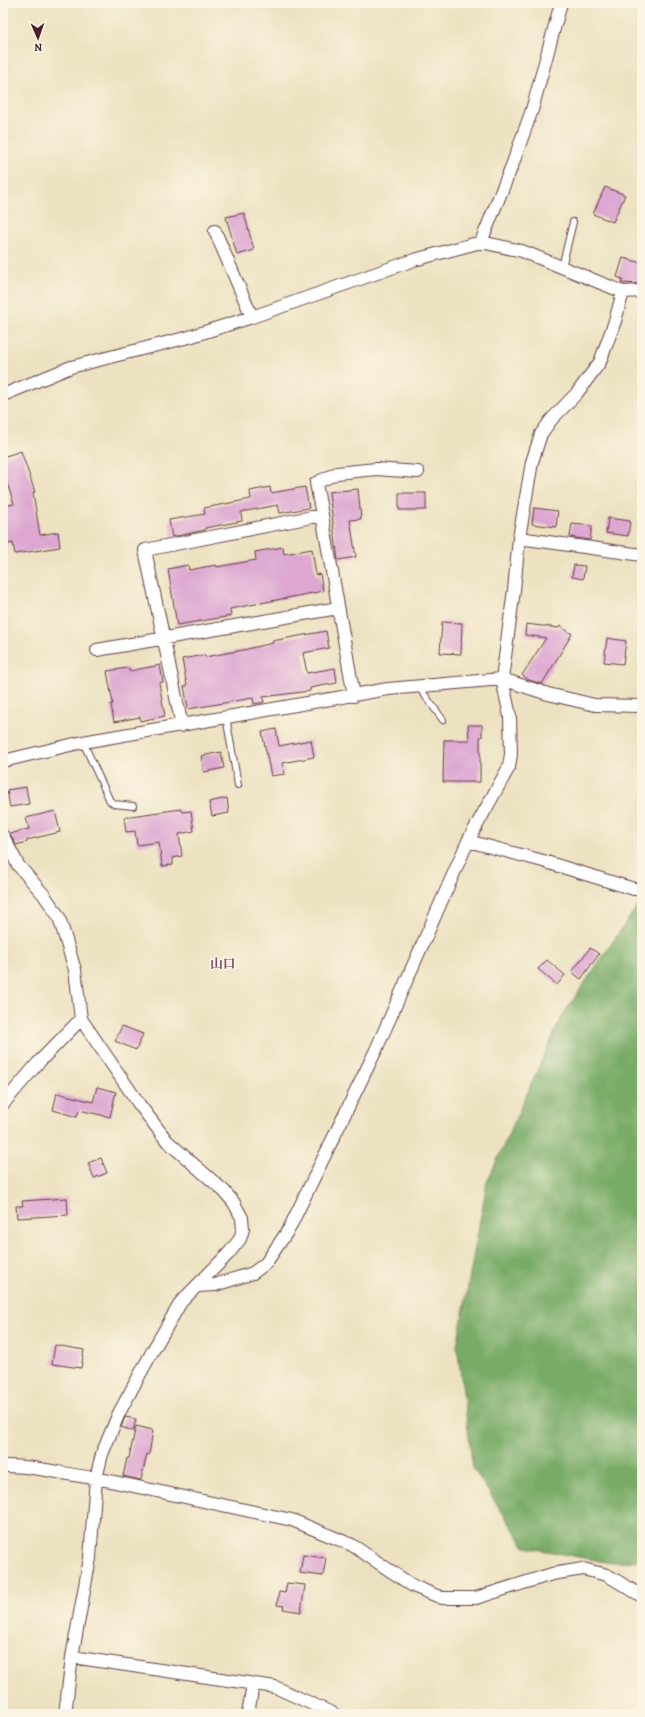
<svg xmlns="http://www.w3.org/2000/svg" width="645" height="1717" font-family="Alegreya,'Noto Serif JP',serif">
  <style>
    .forest { fill: #78ab66; stroke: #616548 }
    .building { fill: #dda7d2 }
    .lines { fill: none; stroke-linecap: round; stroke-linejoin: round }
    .service-casing { stroke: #623c42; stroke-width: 8 }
    .minor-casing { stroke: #623c42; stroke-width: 14 }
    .service { stroke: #fff; stroke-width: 6 }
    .minor { stroke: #fff; stroke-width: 12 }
    .labels { text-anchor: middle; stroke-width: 3; stroke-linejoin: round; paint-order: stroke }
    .neighbourhood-label { font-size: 13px; font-weight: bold; fill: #7d4f65; stroke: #fcf5e5 }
  </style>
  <rect width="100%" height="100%" fill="#fcf5e5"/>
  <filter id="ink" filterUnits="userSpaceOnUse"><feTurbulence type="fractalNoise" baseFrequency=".025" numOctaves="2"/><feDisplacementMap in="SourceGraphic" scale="8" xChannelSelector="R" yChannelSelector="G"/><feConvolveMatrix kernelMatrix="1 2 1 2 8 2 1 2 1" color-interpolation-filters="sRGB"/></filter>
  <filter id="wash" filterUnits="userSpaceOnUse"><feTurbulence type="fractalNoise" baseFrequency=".012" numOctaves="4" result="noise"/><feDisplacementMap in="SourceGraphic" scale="16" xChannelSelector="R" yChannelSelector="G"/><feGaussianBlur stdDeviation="0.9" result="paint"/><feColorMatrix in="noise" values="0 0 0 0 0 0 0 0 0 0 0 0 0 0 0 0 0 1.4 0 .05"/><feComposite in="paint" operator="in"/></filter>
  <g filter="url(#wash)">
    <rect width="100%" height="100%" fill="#ece2c1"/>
    <path class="forest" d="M642,899v661l-31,3 -86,-16 -52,-79 -16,-122 30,-164 75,-166z"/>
    <g id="blocks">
      <path class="building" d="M605,187l20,8 -12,27 -20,-8z
        M244,213l10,37 -17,5 -11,-38z
        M623,258l19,5v21l-21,-1 2,-4 -6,-2z
        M21,451l14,41 -2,1 7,42 18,-3 2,15 -45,7 -2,-11 -6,1 -4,-22v-16l11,-2 -11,-33v-14z
        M270,487l1,6 34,-6 4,21 -29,5 -2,-8 -37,7 1,9 -37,7v2l-33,7 -3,-17 36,-6 -1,-6 47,-9 -1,-8z
        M358,489l3,30 -11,1 6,37 -18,3 -9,-68z
        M399,493h27v17h-27z
        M534,508l24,3 -2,16 -24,-3z
        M608,518l22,3 -2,15 -22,-3z
        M572,524l20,2 -2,14 -20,-3z
        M283,547l1,7 28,-5 4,26 4,-1 3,17 -93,18 1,7 -54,9 -9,-56 20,-4 1,5 27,-5 1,2 39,-7 -1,-8z
        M574,565l11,1 -2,13 -11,-2z
        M442,622l20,1 -1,31 -21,-1z
        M526,624l33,4 1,-2 12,8 -30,50 -13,-4 -7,-5 24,-37 -21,-3z
        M326,631l3,17 -26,5 4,20 28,-5 2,15 -27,5v3l-47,6 1,5 -10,2 -1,-6 -65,11 -4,-23h3l-5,-27 23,-4v2l38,-7 30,-7 -1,-2z
        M607,638l19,3 -3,23 -19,-2z
        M160,665l3,17 -4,1 6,33 -25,5v-4l-26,5 -3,-18h2l-6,-33 21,-3 1,3z
        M468,725h14v12h-2v45h-37l1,-42h25z
        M276,729l3,17 32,-6 3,17 -32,6 3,11 -14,2 -9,-44z
        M221,752l3,16 -20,4 -3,-16z
        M26,787l3,17 -19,3 -3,-17z
        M227,798l2,15 -17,3 -3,-14z
        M181,809l1,3 9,-1 3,20 -15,3 3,22 -9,2v7l-11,1 -3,-24 -22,3 -2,-14 -9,1 -2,-15z
        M55,811l5,21 -33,8v2l-11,3 -6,-11 19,-5 -3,-11z
        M590,948l9,6 -18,25 -9,-7z
        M547,960l18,15 -8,10 -19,-16z
        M122,1026l21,8 -7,16 -21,-9z
        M97,1087l19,5 -6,25 -31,-7 -2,7 -24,-7 4,-17 36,9z
        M101,1158l6,15 -13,5 -6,-15z
        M67,1198l1,17 -51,3 -1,-12h7l-1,-5z
        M55,1345l29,5 -3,18 -29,-4z
        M125,1417l11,2 -3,12 -12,-4z
        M136,1426l17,4 -4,25 -2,-1 -6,26 -18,-4 4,-18h2z
        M303,1555l23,3 -3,18 -23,-3z
        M287,1583l18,2 -4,27 -18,-3 1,-3 -7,-1 2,-13 6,1z"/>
    </g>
  </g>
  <g filter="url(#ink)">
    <use href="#blocks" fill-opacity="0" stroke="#623c42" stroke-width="1"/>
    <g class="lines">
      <g class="service-casing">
        <path id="service" d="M562,267l11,-45
          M418,686l25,34
          M226,717l12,68
          M83,742l27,59 4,3 19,2"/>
      </g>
      <g class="minor-casing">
        <path id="minor" d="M215,231l37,86
          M481,242l32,-79 19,-53 29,-107
          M3,395l68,-28 118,-30 63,-20 162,-57 67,-18 41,9 101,41 19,-1
          M322,515l-6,-32 21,-10 39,-4 42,3
          M519,538l123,17
          M97,650l241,-42
          M182,726l-37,-176 177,-35 32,181
          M3,761l80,-19 305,-53 114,-10 46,15 47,11 47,1
          M3,836l15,29 26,30 15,22 16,53 6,49 58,85 28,37 57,50 10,12 8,15 1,11 -3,10 -11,14 -48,49 -29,50 -33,61 -17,41 -6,24 -6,80 -18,99 -7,57
          M468,841l75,20 91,28
          M3,1104l35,-41 43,-44
          M197,1286l18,-1 38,-12 13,-10 23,-34 86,-177 93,-211 41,-74 2,-13 -1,-38 -8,-37 12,-89 5,-52 13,-76 9,-28 10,-14 26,-27 23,-31 15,-41 8,-29
          M3,1466c32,-1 61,9 93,12l196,42 60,25 61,41 29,12h34l76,-24 31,-5 24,6 35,21
          M72,1657l203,30 59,27
          M248,1714l5,-30"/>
      </g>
      <use href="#service" class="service"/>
      <use href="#minor" class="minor"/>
    </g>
  </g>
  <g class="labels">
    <g class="neighbourhood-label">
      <text x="223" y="968">山口</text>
    </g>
  </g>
  <rect width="645" height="1717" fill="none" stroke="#fcf5e5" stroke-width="16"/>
  <g transform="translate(38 38) rotate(178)" stroke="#fcf5e5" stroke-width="3" paint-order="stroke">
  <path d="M0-3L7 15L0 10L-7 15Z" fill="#4a1f2b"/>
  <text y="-6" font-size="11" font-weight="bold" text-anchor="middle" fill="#4a1f2b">N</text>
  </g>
</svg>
